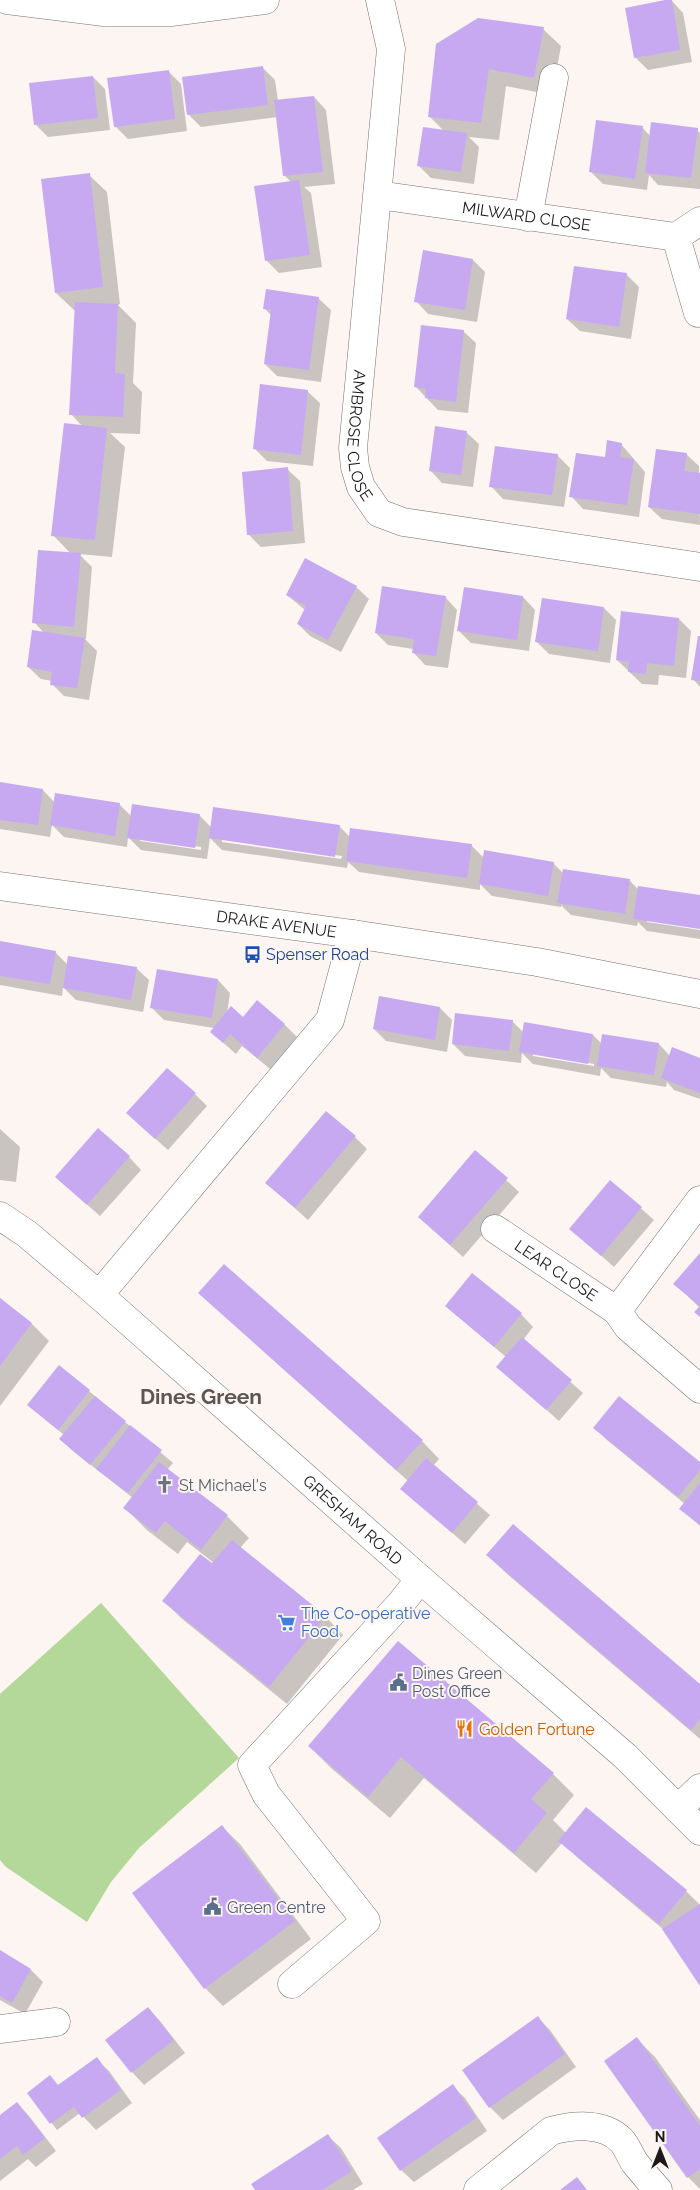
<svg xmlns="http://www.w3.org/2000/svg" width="700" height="2190" font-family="Raleway,sans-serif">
<rect width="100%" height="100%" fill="#fcf5f1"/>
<path fill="#b3d899" d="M101 1603 239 1758 139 1848 111 1882 87 1922 6 1867 0 1860V1694Z"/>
<path fill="#0003" fill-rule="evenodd" d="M671 0 683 13 692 62 648 70 635 57Z
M543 29 561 46 552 95 506 86 499 140 469 137 479 147 474 184 431 178 418 165 444 131 430 117 437 45Z
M263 68 275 80 278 101 314 97 326 110 335 184 304 187 311 193 322 267 279 273 267 261 291 182 284 175 278 117 201 127 189 115 184 78Z
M168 71 181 84 187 131 128 139 115 126Z
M93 77 105 89 110 130 48 137 36 125Z
M642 127 650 136 697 130 700 133V189L658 185 649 175 647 190 603 184 590 171Z
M89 175 107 192 120 304 118 305 136 323 133 383 142 392 140 434 110 433 125 447 112 557 79 554 92 567 86 639 84 638 97 651 89 700 64 696 52 684V681L41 679 28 667 44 633 34 622 71 554 53 535 83 427 71 414 76 310H74L56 293Z
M473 260 485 272 477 322 428 314 416 301Z
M626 274 639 287 631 339 580 331 567 319Z
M318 298 331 310 321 382 277 376 265 364 272 316 264 308Z
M463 331 476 343 468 413 438 410 416 387Z
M307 391 320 403 313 466 267 461 255 449Z
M466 432 479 444 473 487 442 483 430 470Z
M621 444 645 472 639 517 583 509 571 496Z
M686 454 699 466 700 525 662 519 649 507Z
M557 455 570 468 564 507 503 499 491 486Z
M287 469 300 481 305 543 261 547 248 534Z
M356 587 369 599 341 652 310 636 298 624 305 610 287 595Z
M445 597 457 610 448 668 425 665 413 652V649L388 645 376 633Z
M523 597 535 610 529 651 471 643 459 631Z
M604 608 616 620 610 663 549 654 537 642Z
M679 619 691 631 686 678 659 675 658 685 642 684 617 660Z
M700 638V687L693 679Z
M0 784 43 790 55 803 119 804 131 816 199 815 211 827 339 826 350 837 471 845 484 858 553 863 563 873 630 881 639 890 700 897V928L647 920V922L700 930V939L647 931 638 922 637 926 571 915 561 905V907L492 896 480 884V890L359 872 348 862 347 868 222 850 210 838 207 859 141 850 128 837 127 847 64 837 52 825 50 837 0 829ZM140 838 201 847V850L140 841ZM222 839 342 856 341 859 222 842Z
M0 942 55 952 68 965 136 968 149 980 143 1012 76 1000 63 987 62 996 0 985Z
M218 980 230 993 227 1014 284 1024 297 1037 270 1069 242 1046 236 1054 211 1032 214 1028 164 1020 151 1007Z
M440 1008 452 1020 447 1052 386 1041 374 1029Z
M512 1021 524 1033 593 1035 602 1044H659L670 1056 700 1059V1099L674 1090 667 1082 666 1087 611 1078 601 1068 600 1076 533 1064 522 1053 521 1063 465 1056 453 1044ZM533 1053 594 1064V1066L533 1056Z
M195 1094 207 1106 168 1150 140 1125Z
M0 1129 20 1147 16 1182 0 1180Z
M355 1137 367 1149 308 1220 267 1183Z
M476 1152 519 1192 463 1257 419 1217Z
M129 1157 141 1170 100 1216 56 1177Z
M610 1181 654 1220 614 1267 571 1229Z
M700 1255V1308L675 1284Z
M199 1293 422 1441 439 1459 433 1466 490 1515 465 1544 402 1489 408 1481Z
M0 1298 32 1324 49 1341 0 1406Z
M446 1306 521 1314 533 1327 523 1340 583 1393 559 1421 498 1367 506 1357Z
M89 1391 173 1463 167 1470 227 1516 249 1538 240 1548 326 1617 343 1635 287 1704 181 1618 164 1601 214 1563 187 1542 178 1554 147 1530 125 1508 133 1498 73 1451 61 1439 64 1435 28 1405Z
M595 1428 700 1463V1526L681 1509 685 1504 607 1440Z
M488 1555 700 1686V1739L506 1573Z
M309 1746 553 1774 574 1795 553 1820 566 1833 686 1891 700 1905V1983L664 1930 578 1858 562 1843 536 1873 424 1778 390 1818 331 1768Z
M222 1827 240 1844 311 1939 223 2006 205 1988Z
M0 1952 31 1970 43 1982 25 2014 0 2000Z
M148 2008 160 2021 185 2053 144 2085 132 2072Z
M538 2018 550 2030 576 2067 503 2120 490 2107 464 2071Z
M637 2039 655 2057 700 2120V2189L688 2177Z
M96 2059 109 2071 132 2103 96 2130 80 2113 57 2130 29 2093 59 2086Z
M452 2086 465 2098 487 2131 414 2182 401 2170Z
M17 2103 29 2116 56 2151 36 2167 28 2159 0 2181V2116Z
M328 2136 341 2148 363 2184 353 2190H256Z"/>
<path fill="#c7a9f2" d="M665 0H672L680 50 634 58 625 8Z
M478 18 544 27 534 78 489 69 481 123 428 117 436 44Z
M263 66 268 105 187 115 182 77Z
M169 70 175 119 114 127 107 78Z
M93 76 98 118 34 125 29 83Z
M314 96 323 172 283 176 274 100Z
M596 120 643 126 635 179 589 172Z
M651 122 698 128 691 178 645 173Z
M423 127 467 133 461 172 417 166Z
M90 173 103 287 55 293 41 179Z
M299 180 310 255 265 261 254 186Z
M423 250 473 259 465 310 414 302Z
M574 266 627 273 619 327 566 319Z
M266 289 319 297 309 370 264 364 271 310 263 309Z
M75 302 118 304 115 373 125 374 123 417 69 415Z
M421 325 464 330 456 402 425 398 426 389 414 387Z
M260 384 308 390 301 455 253 449Z
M64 423 107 428 95 540 51 536Z
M435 426 467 431 461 475 429 471Z
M607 440 622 443 620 457 634 459 627 505 569 497 576 453 605 457Z
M495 446 558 454 552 495 489 487Z
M656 449 687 453 684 471 700 473V514L648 507Z
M288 467 293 531 247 535 242 472Z
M38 550 81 553 74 627 32 623Z
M305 558 357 586 328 640 297 624 306 606 286 595Z
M382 586 446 596 436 656 412 653 414 639 375 633Z
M464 587 523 596 517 640 457 631Z
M542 598 604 607 598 651 535 642Z
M621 611 679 618 674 666 647 663 646 674 628 672 629 662 616 660Z
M32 630 85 638 77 688 50 685 52 672 27 667Z
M698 636H700V681L691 680Z
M0 782 43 789 38 825 0 820Z
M55 793 120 803 115 836 50 825Z
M132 804 200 814 195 848 127 838Z
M213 807 340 825 335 857 209 838Z
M350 828 472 844 467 878 346 861Z
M484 850 554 862 548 896 479 884Z
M563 869 630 879 625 914 557 903Z
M638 886 700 895V929L633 919Z
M0 941 56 951 50 984 0 976Z
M68 956 137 967 131 1000 63 988Z
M157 969 218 979 212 1018 150 1008Z
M379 996 440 1007 435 1040 373 1029Z
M257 1000 285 1024 257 1058 230 1034 223 1043 210 1032 231 1006 243 1017Z
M455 1013 513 1020 509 1051 452 1044Z
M524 1022 593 1034 588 1064 519 1052Z
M602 1034 659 1043 654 1075 597 1066Z
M672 1047 700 1058V1093L661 1078Z
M167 1068 196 1093 155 1139 126 1113Z
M326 1111 356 1136 295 1208 265 1183Z
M98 1128 130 1156 87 1205 55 1177Z
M475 1150 508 1178 450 1245 418 1217Z
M610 1180 642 1207 601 1256 569 1229Z
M700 1253V1317L694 1312 700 1306 673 1284Z
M224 1264 423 1440 396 1470 198 1293Z
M472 1273 522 1313 494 1347 445 1306Z
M0 1298 32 1323 0 1366Z
M522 1337 572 1380 546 1410 496 1367Z
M59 1365 90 1390 58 1430 27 1405Z
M95 1396 126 1421 90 1465 59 1439Z
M619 1396 700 1462V1470L678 1497 593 1428Z
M130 1425 162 1450 128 1493 96 1469Z
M426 1458 478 1502 452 1533 400 1489Z
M159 1462 228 1515 201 1550 165 1521 156 1533 123 1508Z
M700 1483V1525L679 1509Z
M513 1524 700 1684V1719L691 1730 486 1555Z
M232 1540 326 1616 269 1687 162 1601 200 1554 212 1563Z
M398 1641 554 1773 531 1799 547 1813 514 1853 401 1757 368 1797 308 1746Z
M586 1807 687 1890 659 1924 558 1841Z
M222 1825 295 1921 204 1989 132 1893Z
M700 1904V1986L662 1929Z
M0 1950 31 1969 12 2003 0 1996Z
M148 2007 174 2040 131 2073 105 2040Z
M538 2016 565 2054 489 2108 462 2070Z
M637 2037 700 2126V2169L687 2178 604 2061Z
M97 2057 121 2090 82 2118 74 2107 50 2124 27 2093 50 2075 58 2085Z
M453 2084 476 2118 400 2171 377 2138Z
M17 2102 45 2138 23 2155 17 2146 0 2159V2115Z
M328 2134 352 2171 322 2190H255L251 2184Z
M577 2177 587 2190H560Z"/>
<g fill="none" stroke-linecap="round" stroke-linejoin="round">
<defs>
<g id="minor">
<path d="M7 0 104 12H171L265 0"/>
<path id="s1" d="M380 0 391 49 353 448 355 467 361 487 379 513 403 522 700 567"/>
<path id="s2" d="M378 195 676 237 700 221"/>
<path d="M528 217 554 78"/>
<path d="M676 237 698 313"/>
<path id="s3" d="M0 886 353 934 537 962 700 994"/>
<path id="s4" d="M0 1216 27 1234 99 1295 420 1579 625 1756 700 1831"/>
<path id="s5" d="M495 1229 617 1311 700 1200"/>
<path d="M99 1295 330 1020 353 934"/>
<path d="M617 1311 628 1327 700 1389"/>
<path d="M678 1809 700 1788"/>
<path d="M292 1984 366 1921 266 1794 252 1765 402 1602 420 1579"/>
<path d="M0 2029 56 2022"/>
<path d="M478 2190 551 2131C573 2125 603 2122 621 2140 627 2146 630 2156 635 2163 642 2172 650 2181 658 2190"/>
</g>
</defs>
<use href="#minor" stroke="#78726f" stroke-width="29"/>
<use href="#minor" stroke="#fff" stroke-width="28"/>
</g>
<defs>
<symbol id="bus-bare" viewBox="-9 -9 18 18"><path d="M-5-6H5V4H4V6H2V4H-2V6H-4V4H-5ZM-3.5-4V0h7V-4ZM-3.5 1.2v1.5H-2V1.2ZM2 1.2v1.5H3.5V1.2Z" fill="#1a4fb4" stroke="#fcf5f1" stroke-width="2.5" paint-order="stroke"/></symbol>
<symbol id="church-bare" viewBox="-9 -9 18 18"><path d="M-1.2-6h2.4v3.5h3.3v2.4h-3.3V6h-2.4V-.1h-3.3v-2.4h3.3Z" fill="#6b7280" stroke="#fcf5f1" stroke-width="2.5" paint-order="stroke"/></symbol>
<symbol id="supermarket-bare" viewBox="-9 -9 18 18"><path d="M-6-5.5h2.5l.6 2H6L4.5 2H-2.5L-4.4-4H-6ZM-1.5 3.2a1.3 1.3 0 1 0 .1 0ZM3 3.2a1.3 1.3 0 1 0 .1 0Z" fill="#3f7fe0" stroke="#fcf5f1" stroke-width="2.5" paint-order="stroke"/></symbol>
<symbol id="civic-bare" viewBox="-9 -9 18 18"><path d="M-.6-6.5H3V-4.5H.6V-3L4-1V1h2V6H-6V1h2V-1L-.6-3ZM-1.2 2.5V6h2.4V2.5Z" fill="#5c6f8a" stroke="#fcf5f1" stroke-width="2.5" paint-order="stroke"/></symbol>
<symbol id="restaurant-bare" viewBox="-9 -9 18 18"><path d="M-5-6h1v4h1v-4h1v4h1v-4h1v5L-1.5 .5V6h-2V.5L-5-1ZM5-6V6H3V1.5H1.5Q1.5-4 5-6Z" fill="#e8710a" stroke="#fcf5f1" stroke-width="2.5" paint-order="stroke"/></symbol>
</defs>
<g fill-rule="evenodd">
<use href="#bus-bare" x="240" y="942" width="25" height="25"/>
<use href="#church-bare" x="152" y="1472" width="25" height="25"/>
<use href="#supermarket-bare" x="274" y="1610" width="25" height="25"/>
<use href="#civic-bare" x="386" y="1670" width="25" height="25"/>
<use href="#restaurant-bare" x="452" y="1716" width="25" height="25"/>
<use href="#civic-bare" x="200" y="1894" width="25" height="25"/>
</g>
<g text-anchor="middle" stroke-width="4" stroke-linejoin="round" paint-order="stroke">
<g font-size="16" fill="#1c1918" stroke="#fcf5f1">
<text dy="6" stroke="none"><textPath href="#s2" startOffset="150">MILWARD CLOSE</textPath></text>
<text dy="6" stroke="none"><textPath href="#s1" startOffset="439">AMBROSE CLOSE</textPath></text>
<text dy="6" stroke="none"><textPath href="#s3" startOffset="279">DRAKE AVENUE</textPath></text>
<text dy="6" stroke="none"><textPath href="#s5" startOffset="74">LEAR CLOSE</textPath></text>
<text dy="6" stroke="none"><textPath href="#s4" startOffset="466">GRESHAM ROAD</textPath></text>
</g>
<g font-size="16" fill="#164399" stroke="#fcf5f1" text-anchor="start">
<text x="266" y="960">Spenser Road</text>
</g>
<g font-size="16" fill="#5b616d" stroke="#fcf5f1" text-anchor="start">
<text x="179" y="1491">St Michael's</text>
</g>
<g font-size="16" fill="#366cbe" stroke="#fcf5f1" text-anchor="start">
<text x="301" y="1619">The Co-operative<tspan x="301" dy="18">Food</tspan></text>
</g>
<g font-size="16" fill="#4e5e75" stroke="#fcf5f1" text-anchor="start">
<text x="412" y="1679">Dines Green<tspan x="412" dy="18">Post Office</tspan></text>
<text x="227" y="1913">Green Centre</text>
</g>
<g font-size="16" fill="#c56008" stroke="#fcf5f1" text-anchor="start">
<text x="479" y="1735">Golden Fortune</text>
</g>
<g font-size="21" font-weight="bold" fill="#5c5653" stroke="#fcf5f1">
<text x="201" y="1404">Dines Green</text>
</g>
</g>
<g transform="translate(660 2150)" stroke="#fcf5f1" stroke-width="4" paint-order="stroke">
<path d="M0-4L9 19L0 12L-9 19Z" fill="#1c1918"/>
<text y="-8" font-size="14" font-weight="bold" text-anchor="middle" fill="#1c1918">N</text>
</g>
</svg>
